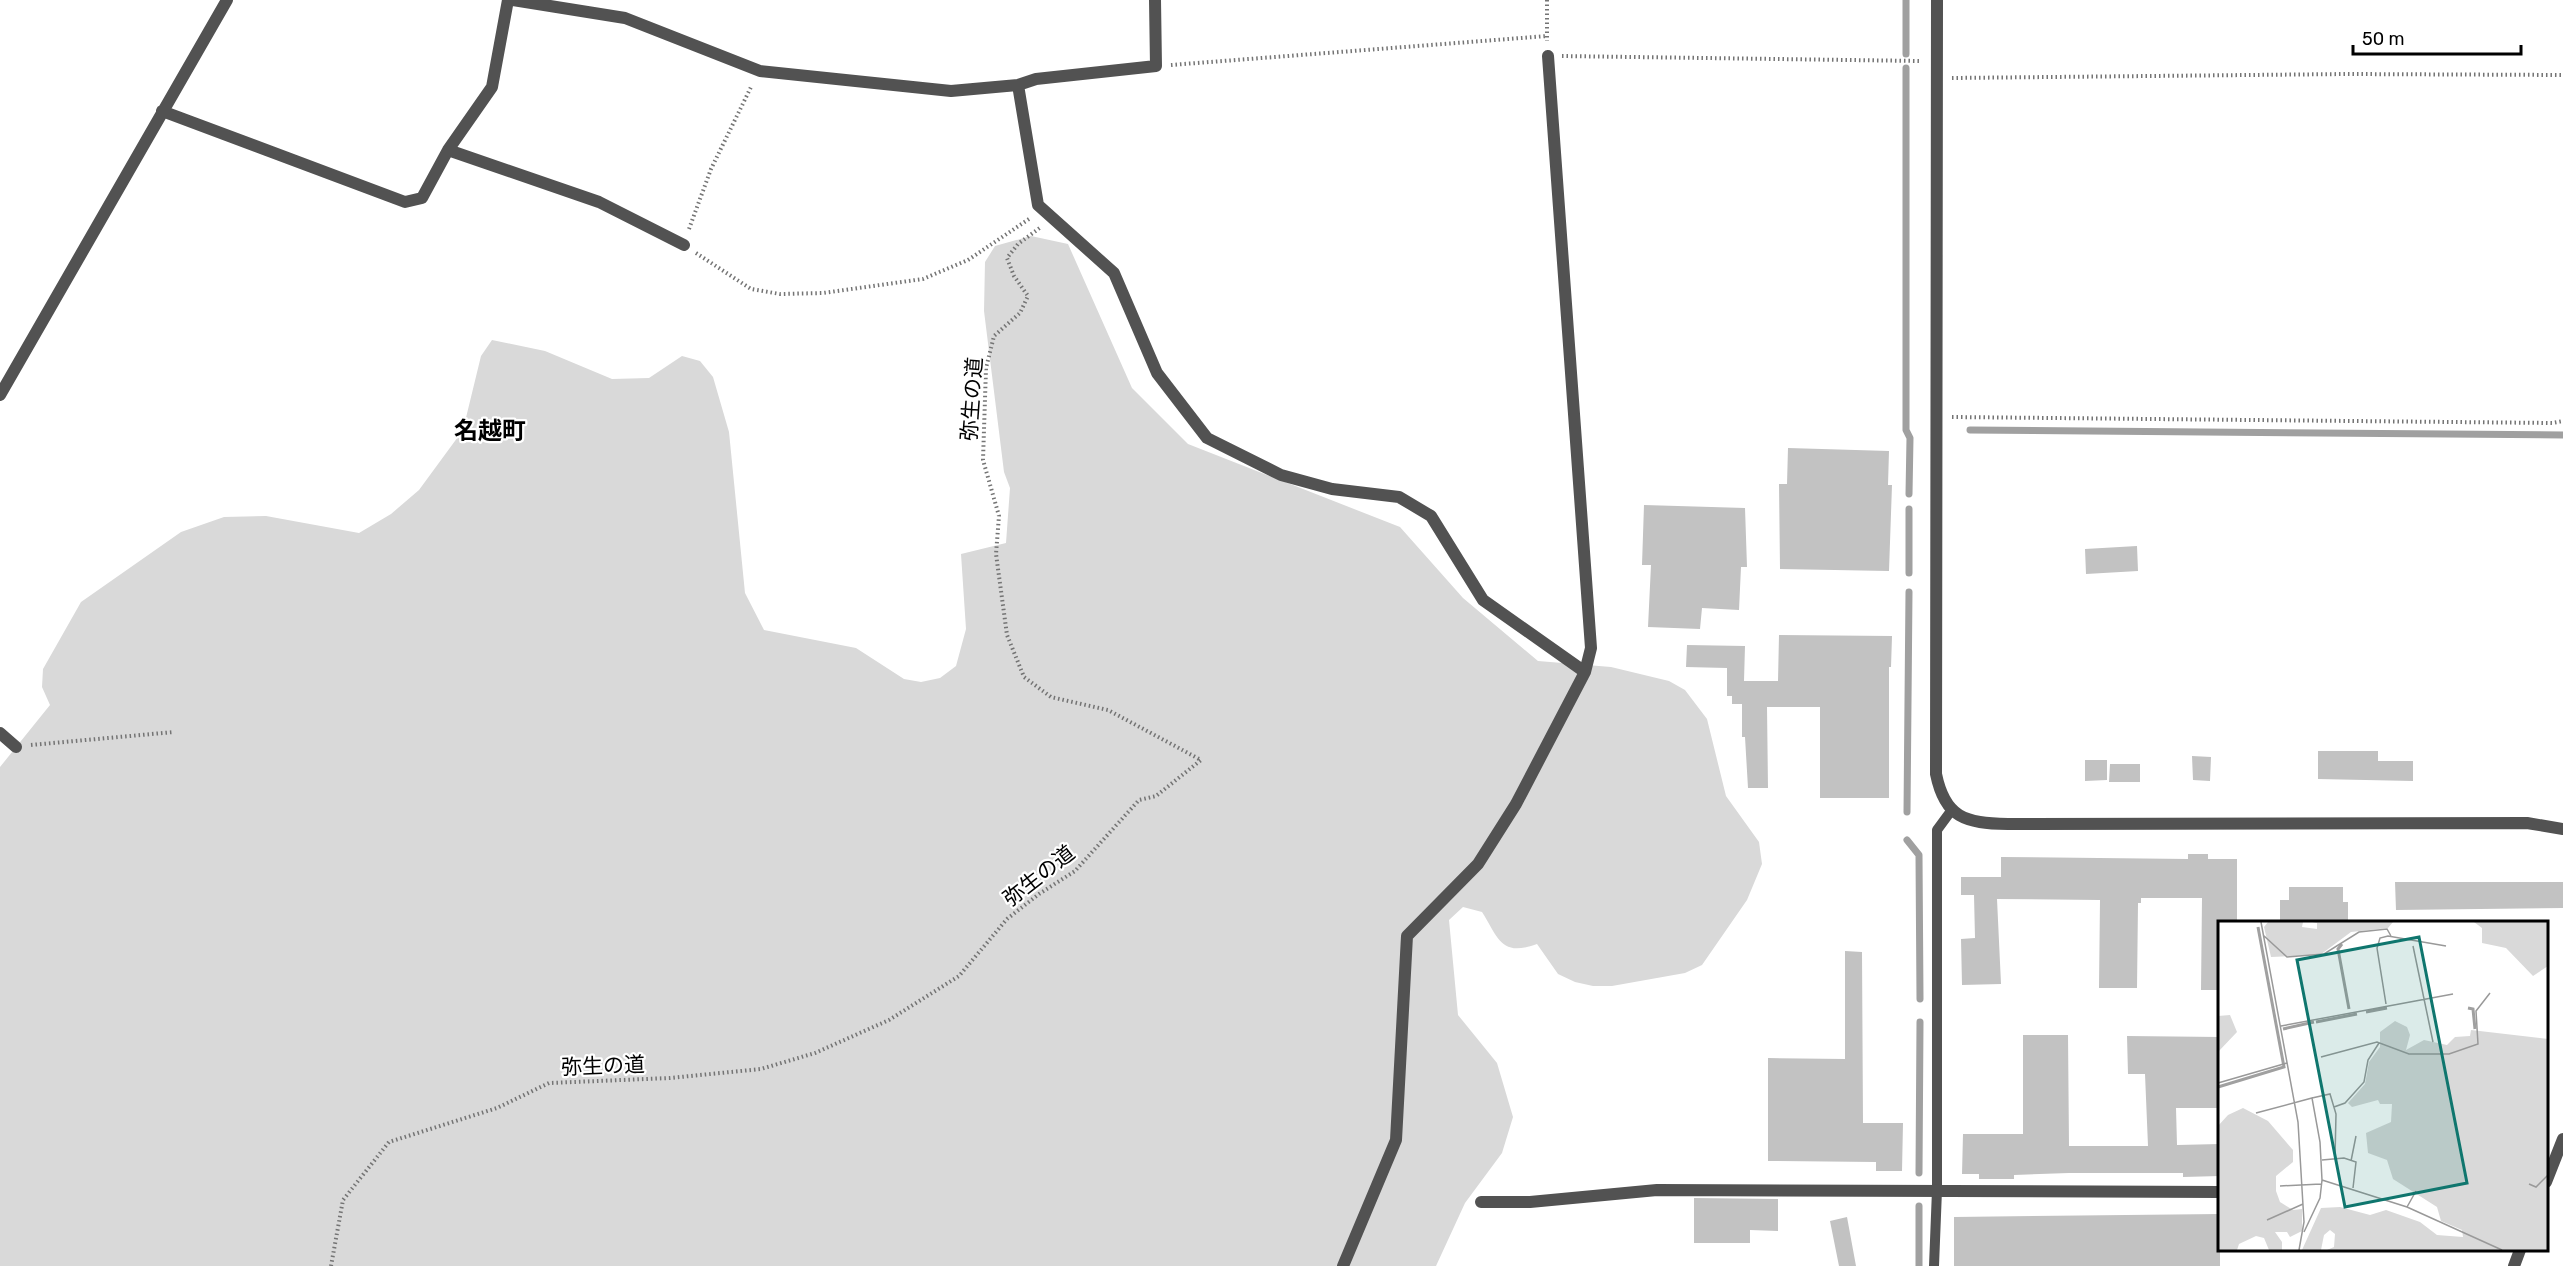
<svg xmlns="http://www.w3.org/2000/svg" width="2563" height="1266" font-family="Rubik,'Noto Sans JP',sans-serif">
<rect width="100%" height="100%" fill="#fff"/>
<path fill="#d9d9d9" d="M1031 236 1068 244 1132 388 1188 444 1400 527 1463 598 1538 661 1611 667 1669 681 1685 690 1707 719 1726 796 1759 842 1762 864 1747 900 1702 965 1685 973 1612 986H1593L1575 982 1558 974 1537 944C1501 957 1499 939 1482 912L1463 907 1449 920 1458 1015 1497 1063 1513 1117 1502 1153 1465 1203 1436 1266H0V767L50 705 42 687 43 669 81 602 181 532 224 517 266 516 359 533 391 514 419 490 463 430 481 356 492 340 545 351 612 379 649 378 682 356 700 361 713 377 729 432 745 593 764 630 856 648 904 679 921 682 940 678 956 666 966 629 961 554 1006 543 1010 488 1004 472 984 311 985 262 995 246Z"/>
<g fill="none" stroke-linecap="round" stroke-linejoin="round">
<path stroke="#a0a0a0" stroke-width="7" d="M1906 54V0
M1906 68V430L1910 438 1909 494
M1970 430 2563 435
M1909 509V573
M1907 812 1909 592
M1907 840 1919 855 1920 999
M1919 1173 1920 1022
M1919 1206V1266"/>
</g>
<path fill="#c2c2c2" d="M1788 448 1889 451 1888 485H1892L1889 571 1780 569 1779 484H1787Z
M1644 505 1745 508 1747 567H1741L1739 610 1702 608 1700 629 1648 627 1651 565H1642Z
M2137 546 2138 571 2086 574 2085 549Z
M1779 635 1892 636 1891 667H1889V798H1820V707H1767L1768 788H1748L1745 737H1742V704H1732V696H1727V668L1686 667 1687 645 1745 646 1744 681H1778Z
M2318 751H2378V761H2413V781L2318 779Z
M2192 756 2211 757 2210 781 2193 780Z
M2085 760H2107V780L2085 781Z
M2110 764H2140V782H2109Z
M2188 854H2208V859H2237V922H2220V990H2201L2202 898H2141V903H2138L2137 988H2099L2100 900 1997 899 2001 984 1962 985 1961 939 1975 938 1974 895H1961V877H2001V857L2188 859Z
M2395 882H2563V908L2396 910Z
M2289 887H2343V902H2348V922H2280V900H2289Z
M1845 951 1862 952 1863 1123H1903L1902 1171H1876V1162L1768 1161V1058L1845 1059Z
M2023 1035H2068L2069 1146H2148L2145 1074H2128L2127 1036 2220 1037V1108H2176L2177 1145 2220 1144V1176L2183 1177V1173H2069L2014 1175V1179H1979V1174H1962L1963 1134H2023Z
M1694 1198 1778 1199V1231L1750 1230V1243H1694Z
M2220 1214V1266H1954V1217Z
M1847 1217 1856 1266H1839L1830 1221Z"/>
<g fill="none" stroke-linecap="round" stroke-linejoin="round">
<path stroke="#747474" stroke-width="4" stroke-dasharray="1.5 3" stroke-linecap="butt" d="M1547 0V41
M1562 56 1921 61
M1171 65 1547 36
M1952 78 2347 74 2563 75
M689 229 711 169 752 85
M696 253 751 289 780 294 823 293 923 279 968 260 1029 219
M1952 417 2552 423 2563 421
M31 745 174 732
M331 1266 343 1200 389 1142 497 1108 549 1083 670 1078 761 1069 815 1053 889 1020 959 976 1007 919 1039 894 1075 871 1139 800 1156 796 1201 760 1108 710 1051 697 1024 677 1007 635 996 554 999 516 983 460 986 368 994 336 1020 313 1028 296 1014 276 1007 258 1018 244 1041 227"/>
<path stroke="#525252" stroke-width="10" d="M1934 1266 1937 1190V830L1951 811"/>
<path stroke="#525252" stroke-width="12" d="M513 0 625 18 760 71 951 91 1018 85 1036 79 1156 66 1155 0
M1018 85 1038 205 1114 273 1157 373 1207 438 1281 475 1332 489 1399 497 1431 516 1483 600 1585 672
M162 111 405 202 422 198 448 150 492 87 508 0
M448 150 599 202 684 245
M0 395 227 0
M0 733 16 747
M1481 1202H1530L1657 1190 2220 1192
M1343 1266 1396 1140 1407 936 1478 864 1516 804 1585 672 1591 648 1548 56"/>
<path stroke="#525252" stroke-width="12" d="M1937 0 1936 774C1945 818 1965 823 2008 824L2527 823 2563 829
M2546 1182 2563 1139
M2514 1266 2520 1250"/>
</g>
<g text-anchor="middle" stroke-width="4.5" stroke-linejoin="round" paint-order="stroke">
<g font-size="21" fill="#000" stroke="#fff">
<text transform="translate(972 399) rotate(-86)" y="7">弥生の道</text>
<text transform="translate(1039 876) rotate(-38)" y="7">弥生の道</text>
<text transform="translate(603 1066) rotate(-2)" y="7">弥生の道</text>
</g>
<g font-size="24" font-weight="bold" fill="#000" stroke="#fff">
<text x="490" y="439">名越町</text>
</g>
</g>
<g transform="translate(2218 921)">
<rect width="330" height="330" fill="#fff"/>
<path d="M50 1H85L84 6 99 8V2L94 1H175L170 7 133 11 102 34 53 36 46 6ZM256 1H330V45L315 55 288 27 264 22V7ZM12 94 19 111 0 131V95ZM177 100 189 106 192 114 188 129 206 119 229 124 237 116 252 115 253 109 330 118V329H109L116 326 117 313 112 309 106 314 103 329H84L103 287 122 286 152 294 168 289 202 301 219 314 245 316 244 309 223 300 219 286 175 258 169 239 150 232 148 212 173 201 174 183H162L160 179 134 186 130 182 147 163 151 141 162 126V111ZM25 187 50 200 75 229V241L58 255V270L62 281 75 289 84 288V310L72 316 69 311H57L64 321V329H51L46 317 38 315 21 323 19 329H0V205L10 194Z" fill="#d9d9d9"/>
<path fill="none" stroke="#a0a0a0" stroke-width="3" d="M124 23 120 28 131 88M250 87 255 88 257 108M148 91 169 87M98 101 139 93M65 108 96 101M0 166 66 146 40 6"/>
<path fill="none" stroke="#999" stroke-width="1.5" d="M43 1 80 201 86 301 81 329M45 14 69 36 106 33 141 11 169 8 173 15M195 25 215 121M168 83 159 27 162 17 170 15 228 25M63 105 235 73M103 136 159 121 191 133H231L260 123 258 90 272 72M0 162 69 142M94 177 112 173 118 193 117 237M116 186 127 182 146 161 150 139 161 122M38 192 94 177 102 221 104 259 102 277 86 311M104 239 126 237 138 241 135 267M133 240 138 215M104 259 189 286 284 329M311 263 318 266 330 254M62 265 103 263M189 286 198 270M49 299 85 283"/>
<path fill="#0f766e" fill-opacity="0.15" stroke="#0f766e" stroke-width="3" d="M201 16 249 262 127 286 79 39Z"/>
<rect width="330" height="330" fill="none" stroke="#000" stroke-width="3"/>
</g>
<path d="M2353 45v9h168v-9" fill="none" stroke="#000000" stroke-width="3"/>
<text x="2362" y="45" font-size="18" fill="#000000" stroke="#ffffff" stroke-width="4.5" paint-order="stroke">50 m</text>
</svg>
